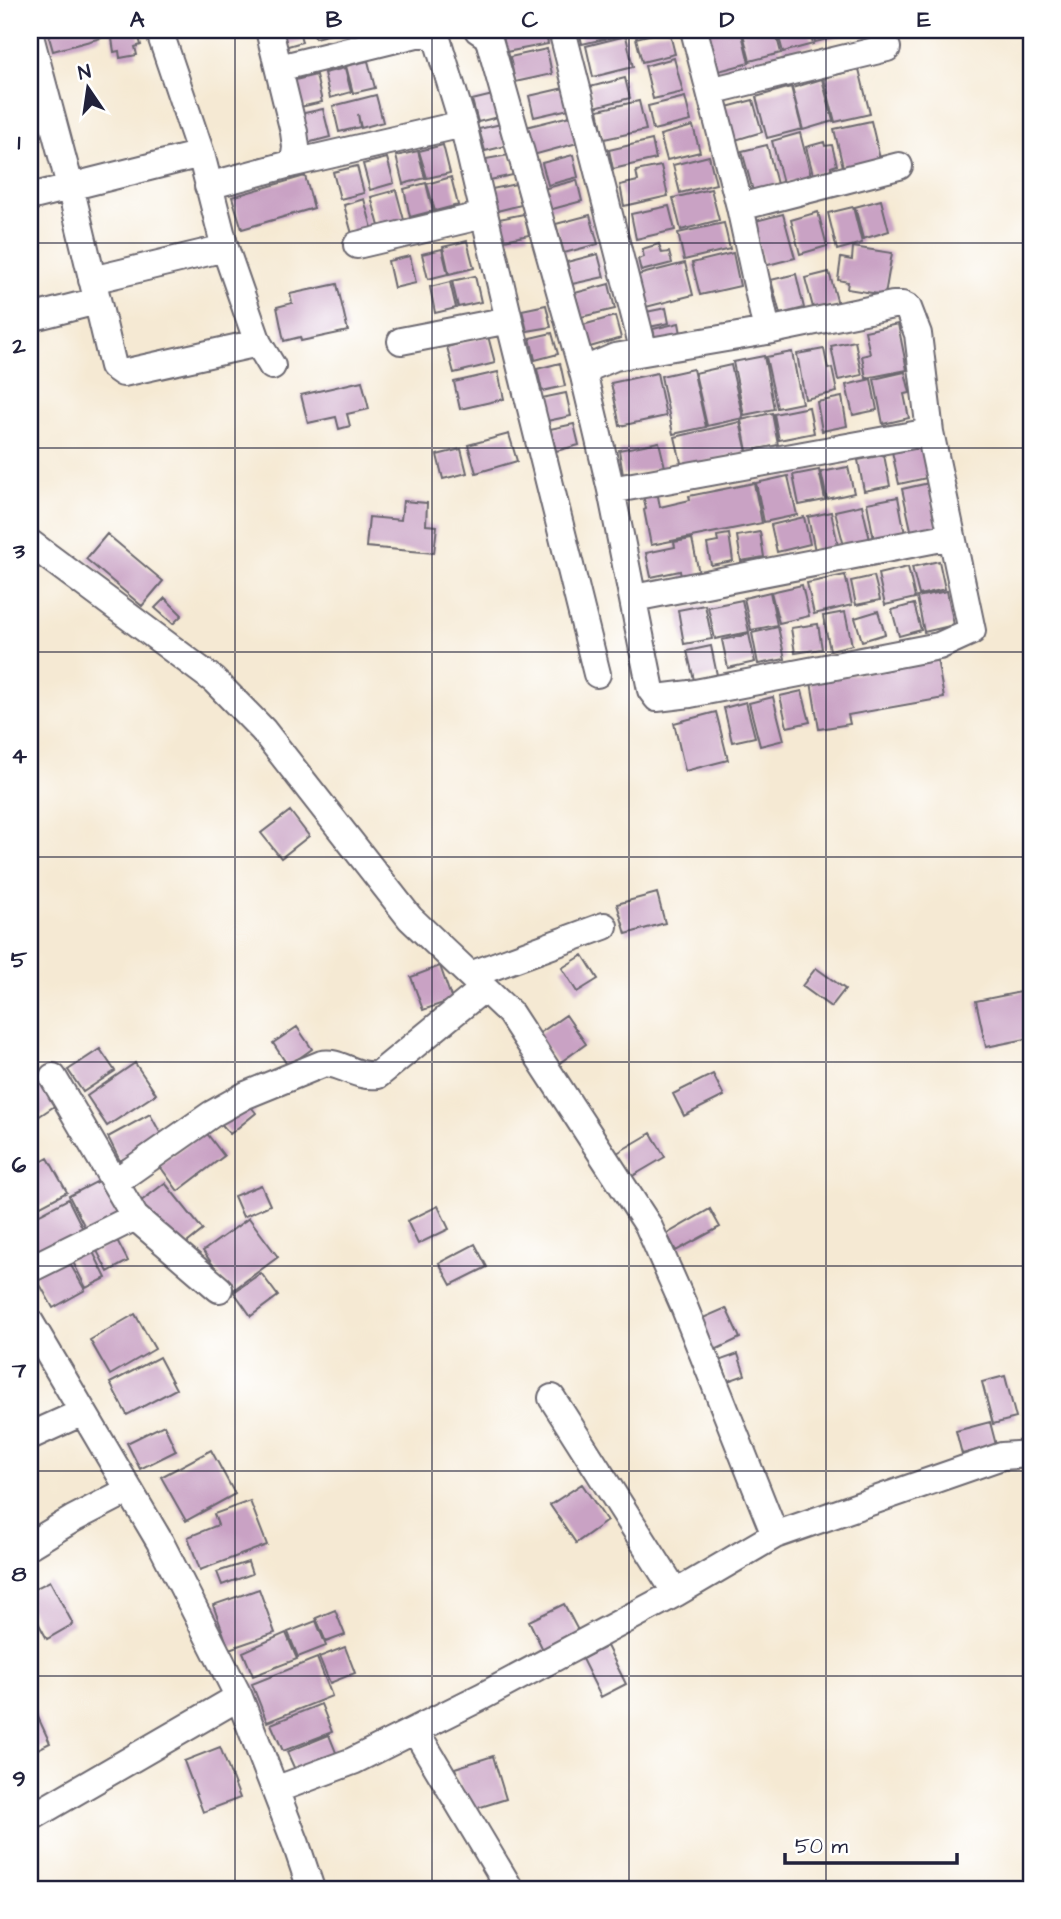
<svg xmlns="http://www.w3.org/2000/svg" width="1061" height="1919" font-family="'Architects Daughter',sans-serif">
<rect width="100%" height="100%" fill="#fff"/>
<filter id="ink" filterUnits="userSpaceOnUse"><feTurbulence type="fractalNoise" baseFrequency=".0143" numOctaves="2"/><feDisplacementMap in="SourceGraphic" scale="14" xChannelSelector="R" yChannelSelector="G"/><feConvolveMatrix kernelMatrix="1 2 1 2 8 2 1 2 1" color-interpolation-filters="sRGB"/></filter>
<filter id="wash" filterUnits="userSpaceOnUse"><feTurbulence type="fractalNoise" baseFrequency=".00686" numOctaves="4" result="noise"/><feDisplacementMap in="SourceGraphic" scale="28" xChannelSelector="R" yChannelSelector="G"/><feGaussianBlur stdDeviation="1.57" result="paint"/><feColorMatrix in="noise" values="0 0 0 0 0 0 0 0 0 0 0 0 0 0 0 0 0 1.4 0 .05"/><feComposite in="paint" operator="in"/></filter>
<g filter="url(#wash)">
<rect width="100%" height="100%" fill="#f5e9d3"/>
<g id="blocks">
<path fill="#c9a2c4" d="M47 30H99L101 38 53 51Z
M120 30H137L141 45 135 47 137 55 120 58 119 51 114 52 111 32Z
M276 30H299L302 42 281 48Z
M313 30H334L335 33 315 38Z
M501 30H545L548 44 506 52Z
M579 30H621L622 35 582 44Z
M669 30 675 54 642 62 636 38Z
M709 30H741L749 63 715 72 704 31Z
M742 30H775L781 53 750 61Z
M777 30H809L813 44 783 52Z
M812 30H844L845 35 815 42Z
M626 36 633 67 593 77 586 46Z
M547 49 552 74 515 82 510 57Z
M674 58 683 92 653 99 645 66Z
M368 61 375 88 353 93 346 66Z
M345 68 351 92 330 98 324 73Z
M859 69 870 114 835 122 824 78Z
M316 75 322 102 296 108 291 81Z
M625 78 630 98 595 107 590 87Z
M822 79 833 121 803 130 792 88Z
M791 87 802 129 767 138 756 97Z
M564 88 569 109 534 117 529 96Z
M376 95 383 122 361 128 358 114 360 127 339 132 333 106Z
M493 95 498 117 478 122 472 100Z
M685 97 691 121 653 130 648 106Z
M753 100 762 132 732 141 723 108Z
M639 101 646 130 604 139 598 110Z
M323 109 330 137 307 143 300 114Z
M574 115 581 142 533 155 526 127Z
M871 121 881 163 844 171 834 129Z
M501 124 506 146 485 151 479 129Z
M693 126 700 152 667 160 660 135Z
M800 133 811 176 783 183 772 141Z
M652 140 656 159 613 169 609 150Z
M824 142 825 146 832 145 837 165 831 167V170L813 174 806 147Z
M443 145 450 173 427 178 419 151Z
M767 145 777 184 753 191 742 151Z
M418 151 425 178 403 184 396 156Z
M509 155 513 175 490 180 486 159Z
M573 155 578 177 548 185 542 163Z
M709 156 716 184 680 193 673 165Z
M387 158 394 183 370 190 363 164Z
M357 166 364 193 340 199 333 172Z
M661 166 668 196 624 206 620 185 638 181 636 171Z
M305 176 314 208 242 229 232 197Z
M451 177 458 205 435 211 427 184Z
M577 180 582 201 549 210 543 189Z
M426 183 433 211 410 217 404 189Z
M516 184 521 205 497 211 492 189Z
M711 189 719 220 681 230 673 198Z
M396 190 404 220 379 226 371 197Z
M364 199 372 228 352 234 344 205Z
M881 200 889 231 863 239 855 207Z
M669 206 675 230 636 239 631 214Z
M853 207 862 243 837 250 828 213Z
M818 212 827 246 800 254 791 220Z
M524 214 529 235 504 240 499 219Z
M783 214 795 258 764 266 752 222Z
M590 215 598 244 564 253 556 224Z
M724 223 730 249 684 260 678 233Z
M467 241 474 268 449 274 443 247Z
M659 244 662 253 669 252 672 263 641 271 638 259 644 257 642 249Z
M853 247 892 253 885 295 847 289 848 282 838 280 841 258 852 260Z
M442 249 448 274 428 279 422 254Z
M733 253 740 286 700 295 692 263Z
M598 254 604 277 572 284 567 262Z
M410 256 416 283 394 288 388 261Z
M685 263 693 295 642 308 634 276Z
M829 272 838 304 814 311 805 278Z
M796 274 804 308 780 314 771 280Z
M475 276 481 302 458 307 452 281Z
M450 282 456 308 435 313 430 287Z
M337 284 348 331 301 341 300 337 284 341 277 307 292 303 290 294Z
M609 284 615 309 581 317 575 293Z
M546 305 551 327 527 331 522 310Z
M666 308 669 323 649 327 646 312Z
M615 316 621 338 590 347 583 325Z
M679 323 682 339 657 345 653 329Z
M898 324 907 370 866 378 862 356 870 354 865 331Z
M552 333 558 354 535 360 530 338Z
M488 336 495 363 454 373 447 347Z
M855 341 862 375 838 380 831 346Z
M824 349 828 369 832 368 837 392 805 399 797 354Z
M792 352 802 403 777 408 766 357Z
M764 356 774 409 744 415 733 362Z
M560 363 565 386 542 391 537 369Z
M731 365 743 418 707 426 695 373Z
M693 369 706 427 673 434 661 376Z
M498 372 504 399 460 409 454 382Z
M905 372 910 393 904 394 909 418 883 424 874 379Z
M657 373 666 416 620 426 611 383Z
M871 379 877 410 853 415 846 385Z
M362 381 369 409 347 414 350 426 339 429 336 417 308 423 301 395Z
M566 393 571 416 547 421 542 398Z
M842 397 847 426 822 431 817 402Z
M809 407 814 433 779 440 774 414Z
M772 413 778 445 747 451 741 420Z
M740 422 747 452 682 467 675 437Z
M574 424 579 445 556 451 550 429Z
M509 434 517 461 476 473 468 445Z
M924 441 931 477 899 484 891 447Z
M659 442 665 467 623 475 619 450Z
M461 449 467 473 443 479 437 455Z
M884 455 890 486 864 491 858 460Z
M848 467 854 493 827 499 821 472Z
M819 470 825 500 799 505 793 475Z
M788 476 797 515 764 522 756 483Z
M754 483 762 523 651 545 644 510 646 509 643 494 657 491 660 507 690 500 689 496Z
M929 483 939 529 912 534 902 489Z
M898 497 905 534 874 540 867 503Z
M403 501 427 503 426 525 437 526 434 553 366 547 369 517 401 520Z
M862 505 870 540 844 546 835 511Z
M831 512 838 545 815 551 808 517Z
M804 517 810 544 777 552 771 525Z
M760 532 764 557 741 561 737 536Z
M107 534 163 581 142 606 86 559Z
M729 534 733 561 711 565 707 544 718 542 717 536Z
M692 539 700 578 682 582 680 571 651 577 646 553 675 547 674 542Z
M939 561 945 589 919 595 912 567Z
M908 567 915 598 885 605 878 574Z
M845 575 852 605 814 614 807 583Z
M874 576 880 600 856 605 851 581Z
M802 585 809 616 779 623 771 592Z
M947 591 954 625 924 632 917 597Z
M770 592 777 625 751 630 744 598Z
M165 598 182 615 173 624 155 608Z
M742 600 749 632 715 639 708 607Z
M914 604 921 630 899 636 892 610Z
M705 605 712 639 684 644 678 610Z
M878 611 885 634 862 641 855 618Z
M845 612 852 645 830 650 823 616Z
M818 624 822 649 795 653 791 628Z
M778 627 785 659 758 664 752 633Z
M749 634 755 662 728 668 722 640Z
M711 646 717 675 694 680 687 651Z
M937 659 944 698 848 715 850 724 819 729 811 682Z
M802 691 810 722 787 727 780 696Z
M773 697 784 740 760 746 749 703Z
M746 702 755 737 732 742 724 708Z
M716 712 728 760 685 771 674 723Z
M290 811 309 836 281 858 261 833Z
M657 893 665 923 626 934 617 904Z
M583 955 598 979 577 992 562 968Z
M440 966 452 1000 423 1010 411 977Z
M816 968 845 989 831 1007 802 986Z
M1031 990V1038L986 1047 976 1001Z
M566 1015 586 1044 558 1064 537 1035Z
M297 1027 312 1049 288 1066 273 1043Z
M100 1049 115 1071 83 1092 68 1070Z
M135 1063 156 1094 107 1126 87 1096Z
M713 1074 724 1096 684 1116 673 1094Z
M41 1077 59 1103 35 1119 30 1112V1086Z
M244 1098 256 1113 230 1134 218 1120Z
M150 1114 163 1138 120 1161 108 1137Z
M205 1131 224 1156 178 1191 159 1165Z
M651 1133 665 1157 631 1177 617 1153Z
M48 1158 67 1192 37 1208 30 1195V1168Z
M100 1180 119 1217 88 1233 69 1196Z
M165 1183 203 1230 178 1250 140 1202Z
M261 1185 270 1205 243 1217 234 1196Z
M68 1199 86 1235 30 1263V1219Z
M438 1206 449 1229 418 1244 407 1221Z
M710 1209 720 1227 676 1251 667 1234Z
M249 1218 278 1257 232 1291 203 1251Z
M117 1240 128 1261 108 1272 97 1251Z
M475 1244 487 1267 451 1285 439 1263Z
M90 1246 106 1278 86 1288 70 1256Z
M65 1255 85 1290 53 1308 33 1272Z
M261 1273 278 1296 251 1316 234 1292Z
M726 1308 740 1338 711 1352 696 1321Z
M135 1314 155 1349 110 1375 90 1340Z
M738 1354 745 1375 728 1381 721 1360Z
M159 1357 176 1389 127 1415 110 1383Z
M1005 1376 1016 1418 993 1424 982 1382Z
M990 1422 996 1445 962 1454 956 1431Z
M164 1425 176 1451 140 1469 127 1443Z
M211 1450 235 1494 186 1521 161 1477Z
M582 1484 607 1521 576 1543 550 1505Z
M250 1501 267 1545 200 1570 188 1537 218 1525 214 1514Z
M248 1562 252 1574 222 1585 217 1572Z
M50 1581 73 1624 47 1639 30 1608V1591Z
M259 1589 275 1633 229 1649 213 1605Z
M564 1604 582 1638 546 1656 529 1621Z
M335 1610 345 1635 326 1642 316 1618Z
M316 1621 326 1646 298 1657 288 1632Z
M286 1633 297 1659 253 1676 243 1652Z
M607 1646 626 1684 601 1697 582 1659Z
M345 1647 355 1673 330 1683 319 1657Z
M317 1658 332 1696 267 1722 252 1684Z
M30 1700 50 1743 30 1753Z
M321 1704 332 1732 283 1751 271 1724Z
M329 1735 337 1755 296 1772 287 1752Z
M220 1747 240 1798 203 1812 184 1761Z
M493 1756 506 1799 468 1811 455 1768Z"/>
</g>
</g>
<g filter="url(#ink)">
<use href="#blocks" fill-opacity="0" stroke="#6c6870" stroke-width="2"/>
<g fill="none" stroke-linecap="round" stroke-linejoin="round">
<defs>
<path id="minor" d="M159 30 201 154 225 248 258 343 272 366
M478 30 487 36 490 43 584 376
M562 30 644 352
M694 30 740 207 767 331
M30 36 70 186 113 366 123 373 258 343
M279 68 417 34H430L438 42 463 124 509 320 597 674
M710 91 887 48
M294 163 463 124
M208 186 294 163 296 147 294 132 269 30
M30 197 201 154
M740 207 899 166
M357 245 484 215
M92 280 225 248
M893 305H902L908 308 918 334 930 432 611 490 584 376 591 367 615 357 767 331Z
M30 318 97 301
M401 341 509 320
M611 490 651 690 657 698 690 694 939 646 972 631 930 432
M30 543 214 680 263 730 410 918 510 1013 648 1225 683 1304 775 1535
M634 598 952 536
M470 975 604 926
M53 1077 135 1217
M115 1182 212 1114 246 1095 322 1064C339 1060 354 1078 378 1075L483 989
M30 1269 135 1217 219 1289
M30 1322 160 1542 239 1697 296 1844 311 1889
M552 1398 676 1593
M30 1436 83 1412
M30 1545 73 1519 129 1490
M415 1730 510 1889
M275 1790 353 1761 481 1697 676 1593 775 1535 1002 1456 1031 1454
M30 1818 239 1697"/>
</defs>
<use href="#minor" stroke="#6c6870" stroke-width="30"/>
<use href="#minor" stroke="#fff" stroke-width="26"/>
</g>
</g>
<path fill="none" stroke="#22223b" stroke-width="2" stroke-opacity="0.55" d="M235 30V1889M432 30V1889M629 30V1889M826 30V1889M30 243H1031M30 448H1031M30 652H1031M30 857H1031M30 1062H1031M30 1266H1031M30 1471H1031M30 1676H1031"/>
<rect width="1061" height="1919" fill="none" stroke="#fff" stroke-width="77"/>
<g transform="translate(88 88) rotate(347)" stroke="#ffffff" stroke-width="5" paint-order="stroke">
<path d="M0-5L12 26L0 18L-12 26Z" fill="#22223b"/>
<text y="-10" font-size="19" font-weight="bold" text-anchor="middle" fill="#22223b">N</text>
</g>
<path d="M785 1853v10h172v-10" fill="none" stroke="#22223b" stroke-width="3.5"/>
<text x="795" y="1853" font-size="21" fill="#22223b" stroke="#ffffff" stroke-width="5" paint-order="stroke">50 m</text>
<rect x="38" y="38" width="985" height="1843" fill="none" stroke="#22223b" stroke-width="2.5"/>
<g font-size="23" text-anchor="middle" font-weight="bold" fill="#22223b">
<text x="137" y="27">A</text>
<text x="334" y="27">B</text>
<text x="530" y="27">C</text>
<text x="727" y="27">D</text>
<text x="924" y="27">E</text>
<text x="19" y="149">1</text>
<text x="19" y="353">2</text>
<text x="19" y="558">3</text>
<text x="19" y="763">4</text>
<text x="19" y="967">5</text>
<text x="19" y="1172">6</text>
<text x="19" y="1377">7</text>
<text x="19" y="1581">8</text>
<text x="19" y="1786">9</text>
</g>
</svg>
